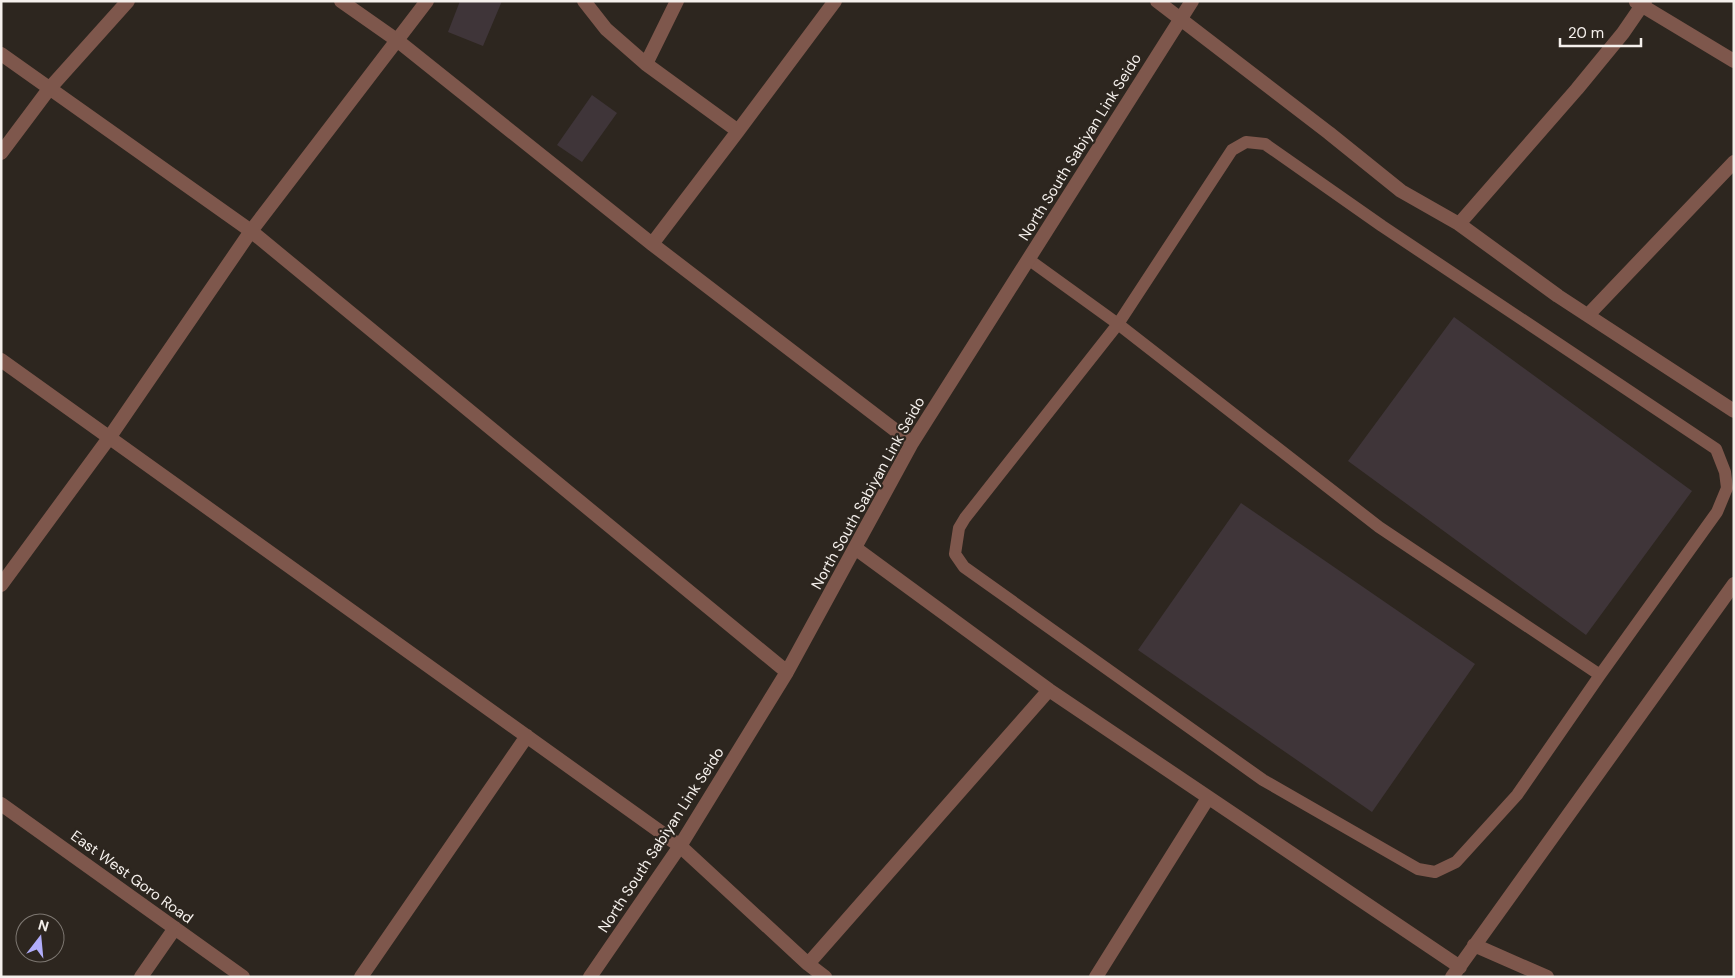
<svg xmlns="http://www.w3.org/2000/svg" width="1735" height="978" font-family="'DM Sans',sans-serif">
<rect width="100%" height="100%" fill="#2d261f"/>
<path fill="#3f3539" d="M460 1H502L483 46 448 32Z
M592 95 617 113 582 162 557 145Z
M1454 317 1692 491 1586 635 1348 461Z
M1241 503 1475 664 1372 812 1138 650Z"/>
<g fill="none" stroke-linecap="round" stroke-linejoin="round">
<path stroke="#7e574c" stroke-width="12" d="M1246 142 1265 144 1382 226 1716 449 1725 472 1727 488 1717 512 1600 675 1517 795 1456 862 1435 872 1418 869 1263 780 964 567 955 554 959 528 965 518 1118 324 1232 150Z
M1028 259 1118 324 1379 527 1600 675"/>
<path stroke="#7e574c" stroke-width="14" d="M341 1 398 41 652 244 912 443
M584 1 606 29 646 64 738 131
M1157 1 1329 133 1401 191 1459 224 1558 296 1734 411
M1636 2 1734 61
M1 54 251 231 787 672
M646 64 677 1
M1 153 49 89 128 1
M1459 224 1577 89 1623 33 1645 1
M652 244 738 131 835 1
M1588 315 1734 162
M1 360 680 846 808 964 825 977
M855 548 1049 690 1460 967
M1 585 109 438 251 231 427 1
M1 804 243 977
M1474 945 1547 977
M808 964 1049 690
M141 977 175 928
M361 977 527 736
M590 977 680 846 787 672 912 443 1192 1
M1096 977 1208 798
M1452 977 1734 584"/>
</g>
<g text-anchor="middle" stroke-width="4.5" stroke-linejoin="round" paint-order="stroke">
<g font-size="15" fill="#f5f0ec" stroke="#2d261f">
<text transform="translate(1080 147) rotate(-58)" y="5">North South Sabiyan Link Seido</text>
<text transform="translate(868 493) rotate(-61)" y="5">North South Sabiyan Link Seido</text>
<text transform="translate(661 840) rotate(-57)" y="5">North South Sabiyan Link Seido</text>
<text transform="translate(132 877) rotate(36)" y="5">East West Goro Road</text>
</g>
</g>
<rect width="1735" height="978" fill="none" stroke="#f5f0ec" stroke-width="5"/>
<g transform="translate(40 938) rotate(16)"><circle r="24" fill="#2d261f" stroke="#7d7771"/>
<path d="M0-4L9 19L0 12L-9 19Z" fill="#b1adfa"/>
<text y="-8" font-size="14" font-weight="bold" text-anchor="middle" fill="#f5f0ec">N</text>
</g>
<path d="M1560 38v8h81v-8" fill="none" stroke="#f5f0ec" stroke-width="2.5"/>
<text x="1568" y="38" font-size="15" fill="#f5f0ec" stroke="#2d261f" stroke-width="4" paint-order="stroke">20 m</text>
</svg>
